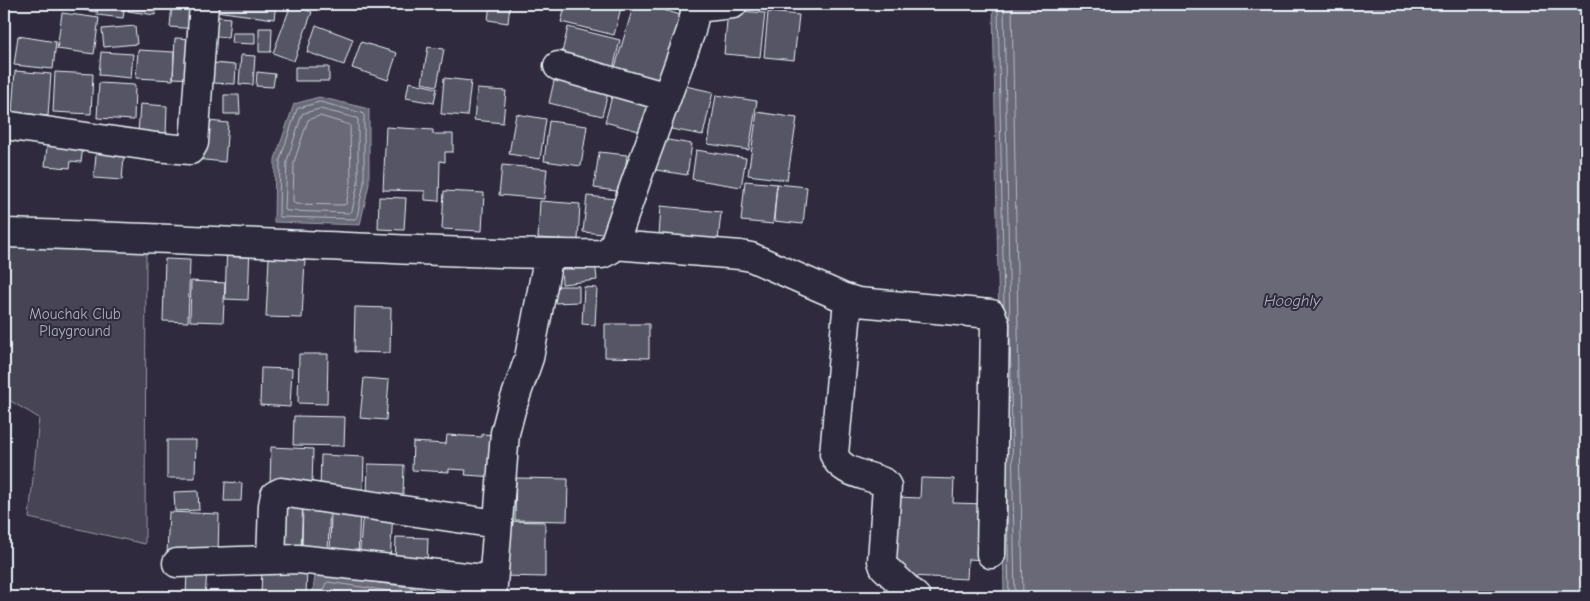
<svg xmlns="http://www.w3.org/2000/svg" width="1590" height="601" font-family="'Comic Neue',sans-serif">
<rect width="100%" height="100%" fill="#2f2a3d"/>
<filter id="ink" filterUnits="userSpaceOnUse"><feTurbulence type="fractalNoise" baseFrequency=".02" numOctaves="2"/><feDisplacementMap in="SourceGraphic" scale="10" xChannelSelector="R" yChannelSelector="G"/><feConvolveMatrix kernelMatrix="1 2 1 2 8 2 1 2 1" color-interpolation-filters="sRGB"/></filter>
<g filter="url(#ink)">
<path fill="#464455" stroke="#979aa6" d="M4 248 146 249 145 544 29 518 39 418 4 397Z"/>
<path fill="#696978" stroke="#9c9fab" d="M993 4H1586V597H1004Z
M319 97 369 109V184L360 225 274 222 275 159 294 104Z
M316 569 421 584 422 597H312Z"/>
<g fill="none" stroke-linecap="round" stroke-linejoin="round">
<path stroke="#b5bbc5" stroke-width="1" d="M998 4 1004 307
M1004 4 1015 597
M1012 4 1023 597
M320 102 362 113 364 115V183L357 217 355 219 281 217 279 216 280 160 297 109Z
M320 109 356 118 358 119V183L352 211 350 213 288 211 285 210 287 161 302 114Z
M320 116 350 125 351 182 346 204 344 205 295 204 293 202 294 162 308 120Z
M1007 491 1009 597
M372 582 415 588 416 590 417 597
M324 597 325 584 328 582 409 594 411 597
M331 597 332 592 334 591 381 597"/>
</g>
<path fill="#575565" stroke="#e8f1f8" d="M65 4H97L96 12 65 7Z
M98 4H125L123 18 97 15Z
M129 4H156L155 15 128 11Z
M172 4H198L196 29 170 27Z
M217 4H276L274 19 216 11Z
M490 4H510L508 23 488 20Z
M566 4H622L614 35 561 22Z
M634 4H643L684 16 662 88 613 74Z
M291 5 312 12 294 61 273 53Z
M728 10 765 13 760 57 724 54Z
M768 12 799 15 794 60 764 57Z
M62 13 99 18 94 54 57 49Z
M212 16 230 18 228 38 210 36Z
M316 25 353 39 344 65 307 52Z
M135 26 137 44 104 47 102 29Z
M568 27 620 40 612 74 560 61Z
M259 28H272L271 52H259Z
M232 33H255V44L231 43Z
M18 36 56 42 53 69 14 65Z
M175 38 198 39 196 79 173 78Z
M361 42 397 53 388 80 352 68Z
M428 47 444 49 437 86 422 83Z
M138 50 174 52 173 80 136 78Z
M101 52 133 54 131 78 99 75Z
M241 55 255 56 253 85 239 84Z
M213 63 236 65 235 84 212 83Z
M295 67H329V81H295Z
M15 71 51 74 48 116 12 112Z
M55 72 93 74 91 114 53 112Z
M257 72 275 74 273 87 256 86Z
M556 72 610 85 602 116 549 103Z
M444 78 471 81 467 116 441 114Z
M409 82 437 88 434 103 406 98Z
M99 83 135 85 134 120 97 118Z
M676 84 713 92 703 135 666 128Z
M477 89 506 91 503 123 474 120Z
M614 89 655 100 646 133 605 122Z
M224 95H239L240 114H224Z
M716 95 757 101 749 150 708 144Z
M140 104 167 106 166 135 138 134Z
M757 112 797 118 787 180 748 175Z
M516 114 546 119 540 159 509 154Z
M199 120 228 123 225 162 195 159Z
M549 121 587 126 581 166 544 161Z
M386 127 433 130V134H453V152H445V162L440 161 439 201 425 200V191L383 190Z
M48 136 84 139 81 162 71 161 70 168 45 166Z
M656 138 692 144 687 175 650 169Z
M97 142 125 144 122 180 94 178Z
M696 150 746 158 741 187 692 179Z
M599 152 627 155 623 192 594 188Z
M502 165 547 169 544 199 499 195Z
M745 181 777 184 773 224 741 221Z
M777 184 807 187 803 224 774 221Z
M444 191 484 193 482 231 442 229Z
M587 196 617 199 614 235 583 232Z
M379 197 406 198 404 230 378 229Z
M540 201 580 204 578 240 538 238Z
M661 206 721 212 718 241 659 236Z
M227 244 250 245 248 300 225 299Z
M269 258 305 259 302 318 266 317Z
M165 259 190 260 188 322 163 321Z
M595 260 597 280 562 284 561 263Z
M191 281 225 283 223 322 190 321Z
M554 286H579V302L554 303Z
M584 287 597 288 595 325 582 324Z
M355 307 391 308 390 353 354 352Z
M605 324H649V358L605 357Z
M299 354H328L327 404 298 403Z
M261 368 292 369 290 407 260 405Z
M364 378 389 380 386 420 360 418Z
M294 416 345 417 344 446 293 445Z
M482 434 497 435 495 477 465 475 466 470 449 469V472L412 470 413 442 446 444 447 435 482 437Z
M167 440H196L195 478H167Z
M271 447 313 449 312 487 270 486Z
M321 455 364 457 363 491 320 490Z
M368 464 404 465 403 496 367 495Z
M516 478 568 479 567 521 515 520Z
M921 478 954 479 953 503 987 504 985 560 968 559 967 579 893 575 897 497 920 498Z
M225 482 242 483 241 501H224Z
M198 491 199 510 175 511 174 492Z
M275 497 303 498 301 551 274 550Z
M303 500 330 501 328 551 302 550Z
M331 508 360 509 358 557 330 556Z
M363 509 393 511 390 563 359 561Z
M169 512 219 514 218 556 167 554Z
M503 521 545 522V577L502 576Z
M396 537 428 538 427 564 395 563Z
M262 566 307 567 306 597H261Z
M187 570 207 571 205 597H186Z"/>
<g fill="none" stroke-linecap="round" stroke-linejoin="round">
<defs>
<path id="minor" d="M695 8 733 4
M558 66 667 97
M4 125 156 147 190 150 194 143 204 4
M4 233C111 236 218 241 326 246 418 250 510 255 602 254L610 250 614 245 637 178 691 31 695 13 694 4
M614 245 740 255 751 257 842 297 858 302 991 314 995 324 991 554
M848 300 834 454C840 474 868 474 885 483L887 486 882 561 884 567 916 597
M271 559 273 505 275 495 281 492 497 524
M177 563 298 559 493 580
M492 597 505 433 511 410 529 358 549 254"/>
</defs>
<use href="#minor" stroke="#e8f1f8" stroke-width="31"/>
<use href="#minor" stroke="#2f2a3d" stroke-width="28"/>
</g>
</g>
<g text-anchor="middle" stroke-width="4" stroke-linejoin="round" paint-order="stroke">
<g font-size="15" fill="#afb4bf" stroke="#2f2a3d">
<text x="75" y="319">Mouchak Club<tspan x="75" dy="17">Playground</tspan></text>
</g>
<g font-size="16" font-style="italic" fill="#afb4be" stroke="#2f2a3d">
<text x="1292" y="306">Hooghly</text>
</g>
</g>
<rect width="1590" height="601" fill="none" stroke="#2f2a3d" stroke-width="20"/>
<rect x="10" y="10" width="1570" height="581" fill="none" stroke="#e8f1f8" stroke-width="2" filter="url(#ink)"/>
</svg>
